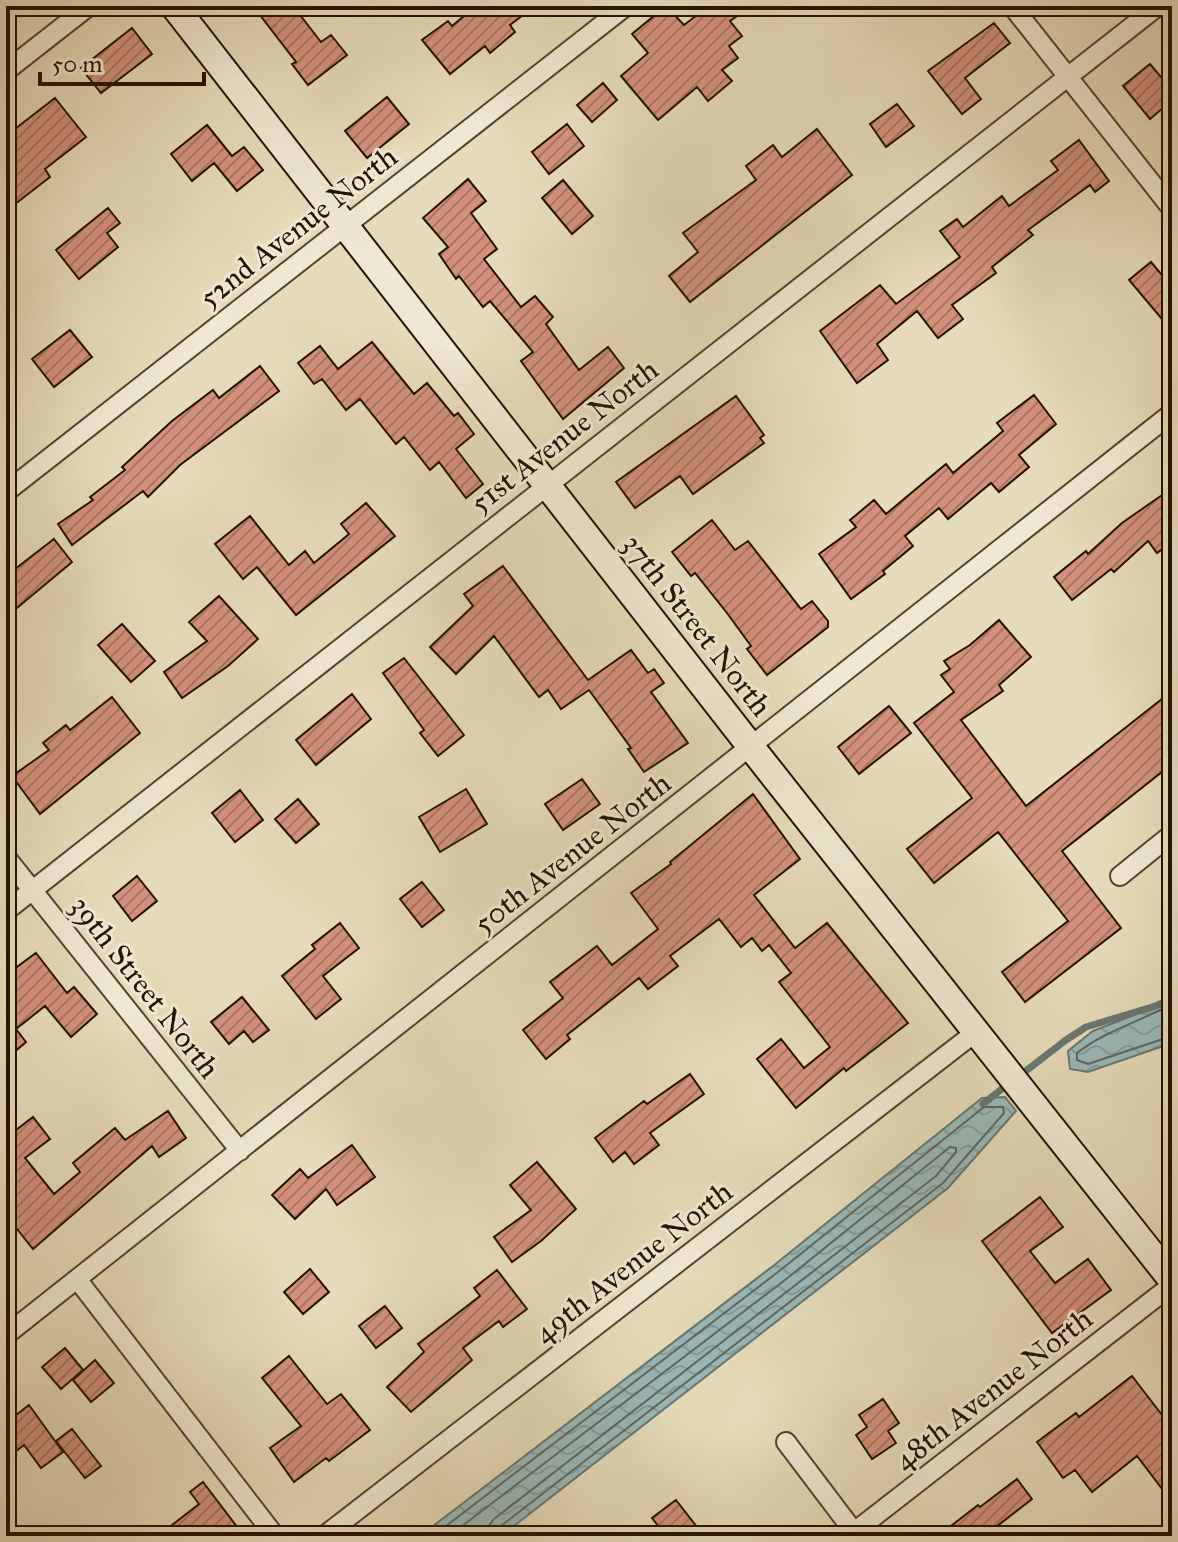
<svg xmlns="http://www.w3.org/2000/svg" width="1178" height="1542" font-family="'IM FELL Great Primer',serif">
<defs>
<pattern id="water-waves" width="16" height="10" patternUnits="userSpaceOnUse" patternTransform="scale(2)"><rect width="16" height="10" fill="#99b9b9"/><path d="M0 5q4-4 8 0t8 0" fill="none" stroke="#849e9d"/></pattern>
<pattern id="building-hatch" width="6" height="6" patternUnits="userSpaceOnUse" patternTransform="scale(2)"><rect width="6" height="6" fill="#d3917b"/><path d="M-1 1l2-2M0 6l6-6M5 7l2-2" fill="none" stroke="#ab7563"/></pattern>
</defs>
<rect width="100%" height="100%" fill="#e6dbba"/>
<filter id="stains"><feTurbulence type="fractalNoise" baseFrequency=".0025" numOctaves="4"/><feColorMatrix values="0 0 0 0 .2 0 0 0 0 .09 0 0 0 0 .02 0 0 0 .5 -.17"/></filter>
<radialGradient id="worn" r=".72"><stop offset=".6" stop-color="#630" stop-opacity="0"/><stop offset="1" stop-color="#630" stop-opacity=".3"/></radialGradient>
<path fill="url(#water-waves)" stroke="#6a7670" stroke-width="2" d="M1172 995V1043L1088 1072 1070 1069 1068 1051 1093 1031 1134 1015Z
M1005 1097 1016 1111 948 1188 501 1536H420L773 1266 982 1098Z"/>
<g fill="none" stroke-linecap="round" stroke-linejoin="round">
<path stroke="#5e665e" stroke-width="2" d="M1172 1004C1141 1021 1105 1031 1077 1053V1060L1088 1064 1172 1036
M433 1536 778 1272 984 1107H1003L1004 1113 943 1183 501 1526 497 1536
M449 1536 785 1280 950 1147 956 1148V1152L936 1176 494 1519 488 1527 487 1536"/>
<path stroke="#6a7670" stroke-width="7" d="M1018 1077 1066 1040 1086 1027 1172 1001
M983 1104 1008 1084"/>
</g>
<path fill="url(#building-hatch)" stroke="#241202" stroke-width="2" d="M253 6H293L321 42 331 35 347 55 308 85 292 64 296 62Z
M476 6H535L510 25 515 32 490 53 485 46 450 74 422 40 448 21 452 26Z
M666 6 684 25 709 6H752L730 21 742 36 729 46 738 58 722 70 732 81 708 101 697 87 658 120 621 76 648 53 632 34Z
M994 23 1010 43 965 78 981 99 962 114 928 71Z
M132 28 152 54 101 93 81 68Z
M1150 64 1172 90V100L1150 119 1123 86Z
M603 83 617 100 592 122 577 105Z
M387 97 409 124 367 158 345 131Z
M55 98 86 137 45 169 50 177 6 211V136Z
M897 104 914 126 886 147 870 124Z
M567 124 584 146 549 174 532 152Z
M207 125 232 156 244 147 263 170 237 191 214 163 192 181 171 154Z
M817 129 852 175 690 302 669 276 698 252 683 233 756 180 746 166 773 145 782 157Z
M1079 140 1109 181 1095 192 1090 185 1028 230 1033 235 992 267 996 273 952 305 963 319 938 338 917 311 877 344 888 360 857 383 820 331 880 285 896 304 960 257 940 231 957 219 963 227 1002 196 1009 206 1058 170 1051 161Z
M468 179 486 201 471 213 497 249 484 259 521 307 535 296 553 317 546 324 579 370 608 347 624 368 563 419 521 361 533 352 490 301 483 307 459 276 456 279 439 254 448 247 423 218Z
M563 180 593 216 572 234 542 198Z
M108 208 120 223 107 233 118 247 79 279 56 250Z
M1151 262 1172 287V331L1129 280Z
M70 330 92 357 54 387 32 359Z
M372 342 414 394 427 383 454 416 458 413 474 434 456 449 483 484 466 498 439 462 430 470 404 437 396 444 360 399 346 410 322 379 314 384 298 363 320 346 338 369Z
M260 366 279 391 180 465 148 497 143 491 72 545 58 524 93 500 90 497 125 470 122 467 172 421 213 390 219 398Z
M1034 395 1056 424 1019 455 1029 467 999 492 991 483 948 519 939 508 905 536 913 546 883 571 885 574 851 599 819 554 856 527 850 520 874 500 886 514 946 464 953 473 1003 431 997 423Z
M736 396 764 435 760 438 764 443 693 494 680 476 635 508 616 482Z
M1165 493 1172 502V542L1157 553 1148 541 1114 572 1111 569 1072 600 1054 577 1086 551 1088 554 1122 523Z
M366 503 395 536 296 615 257 567 243 579 215 544 250 516 289 565 305 551 314 563 349 534 341 524Z
M712 520 735 550 748 541 801 609 812 601 828 621V627L767 675 747 649 751 646 727 613 695 573 691 576 672 552Z
M54 539 72 562 6 617V576Z
M503 566 588 680 631 650 648 673 654 669 664 683 651 692 688 743 644 772 628 749 631 748 589 690 561 709 548 690 539 697 494 636 456 674 430 647 473 606 464 594Z
M219 596 258 639 228 666 182 698 164 672 207 641 189 622Z
M999 620 1031 657 999 685 1003 691 961 720 1026 806 1172 691V764L1062 851 1121 928 1025 1002 1002 972 1068 921 998 832 934 883 907 849 972 798 914 723 954 692 941 675 950 669 944 661 970 645Z
M122 624 155 661 131 682 98 645Z
M404 658 464 735 438 756 420 733 424 730 383 673Z
M352 694 371 719 316 765 296 740Z
M112 697 140 733 40 814 12 776 49 750 43 743 66 725 70 730Z
M889 706 911 733 859 774 838 747Z
M582 779 600 804 563 830 545 804Z
M466 789 487 824 440 852 419 817Z
M240 790 263 820 235 842 212 813Z
M753 794 800 859 754 895 795 948 827 923 908 1023 846 1071 844 1068 796 1108 757 1059 781 1039 804 1068 830 1047 779 982 791 973 769 945 762 951 752 938 741 947 719 919 670 956 678 966 648 989 639 978 567 1035 570 1039 546 1059 523 1030 563 998 550 982 597 946 612 965 658 929 631 893 671 864 670 862Z
M298 799 319 824 296 843 275 819Z
M137 876 157 901 132 921 113 896Z
M422 882 444 910 422 927 400 899Z
M340 923 359 948 323 976 341 999 316 1019 282 976 315 949 312 945Z
M36 953 67 993 74 987 97 1014 71 1037 45 1006 16 1029 26 1042 6 1059V975Z
M242 997 269 1030 253 1042 244 1031 229 1044 211 1022Z
M690 1074 704 1094 650 1133 659 1145 634 1164 625 1152 613 1162 595 1138 644 1101 647 1104Z
M168 1111 186 1138 159 1157 152 1146 33 1249 17 1229 6 1237V1135L7 1137 33 1117 50 1139 25 1158 54 1194 80 1172 73 1163 115 1128 125 1140Z
M352 1145 375 1177 337 1205 326 1189 295 1219 272 1195 300 1169 308 1178Z
M537 1162 576 1209 541 1241 512 1262 494 1237 531 1210 510 1185Z
M1040 1197 1063 1227 1030 1251 1055 1283 1088 1259 1111 1290 1052 1333 982 1241Z
M310 1269 329 1292 303 1314 284 1292Z
M497 1270 527 1309 503 1327 499 1321 463 1348 472 1360 411 1412 387 1387 424 1352 418 1344 480 1296 474 1288Z
M385 1306 402 1328 376 1348 359 1326Z
M65 1348 83 1370 61 1389 42 1367Z
M289 1356 327 1404 341 1394 370 1430 329 1461 326 1458 294 1482 270 1448 301 1426 262 1378Z
M95 1360 114 1383 91 1402 73 1380Z
M1132 1376 1172 1428V1502L1137 1456 1092 1492 1075 1470 1063 1478 1037 1442 1076 1413 1079 1417Z
M883 1399 899 1423 888 1431 896 1443 872 1459 856 1435 867 1427 859 1415Z
M29 1405 63 1452 41 1468 24 1445 6 1459V1423Z
M72 1429 101 1466 85 1478 56 1441Z
M1017 1479 1032 1499 996 1527 1003 1536H938L978 1505 980 1507Z
M203 1482 244 1536H158L199 1504 190 1492Z
M676 1500 704 1536H666L652 1518Z"/>
<g fill="none" stroke-linecap="round" stroke-linejoin="round">
<defs>
<path id="street" d="M1012 6 1172 209
M6 71 89 6
M6 492 626 6
M6 857 240 1151
M1120 876 1172 834
M6 911 1158 6
M77 1279 275 1536
M6 1335 1172 413
M786 1442 854 1532
M324 1536 976 1032
M849 1536 1172 1285"/>
<path id="secondary" d="M174 6 751 747 1172 1280"/>
</defs>
<use href="#street" stroke="#544430" stroke-width="22"/>
<use href="#secondary" stroke="#241202" stroke-width="30"/>
<use href="#street" stroke="#efe8d2" stroke-width="18"/>
<use href="#secondary" stroke="#efe8d2" stroke-width="26"/>
</g>
<g text-anchor="middle" stroke-width="6" stroke-linejoin="round" paint-order="stroke">
<g font-size="30" fill="#241202" stroke="#efe8d2">
<text transform="translate(298 227) rotate(-38)" y="10">52nd Avenue North</text>
<text transform="translate(564 436) rotate(-38)" y="10">51st Avenue North</text>
<text transform="translate(697 625) rotate(52)" y="10">37th Street North</text>
<text transform="translate(572 853) rotate(-38)" y="10">50th Avenue North</text>
<text transform="translate(145 987) rotate(52)" y="10">39th Street North</text>
<text transform="translate(633 1262) rotate(-38)" y="10">49th Avenue North</text>
<text transform="translate(993 1389) rotate(-38)" y="10">48th Avenue North</text>
</g>
</g>
<rect width="1178" height="1542" fill="none" stroke="#e6dbba" stroke-width="32"/>
<rect x="8" y="8" width="1162" height="1526" fill="none" stroke="#241202" stroke-width="4"/>
<rect x="16" y="16" width="1146" height="1510" fill="none" stroke="#241202" stroke-width="2"/>
<path d="M40 72v12h164v-12" fill="none" stroke="#241202" stroke-width="4"/>
<text x="52" y="72" font-size="24" fill="#241202" stroke="#efe8d2" stroke-width="6" paint-order="stroke">50 m</text>
<rect width="100%" height="100%" filter="url(#stains)"/>
<rect width="100%" height="100%" fill="url(#worn)"/>
</svg>
